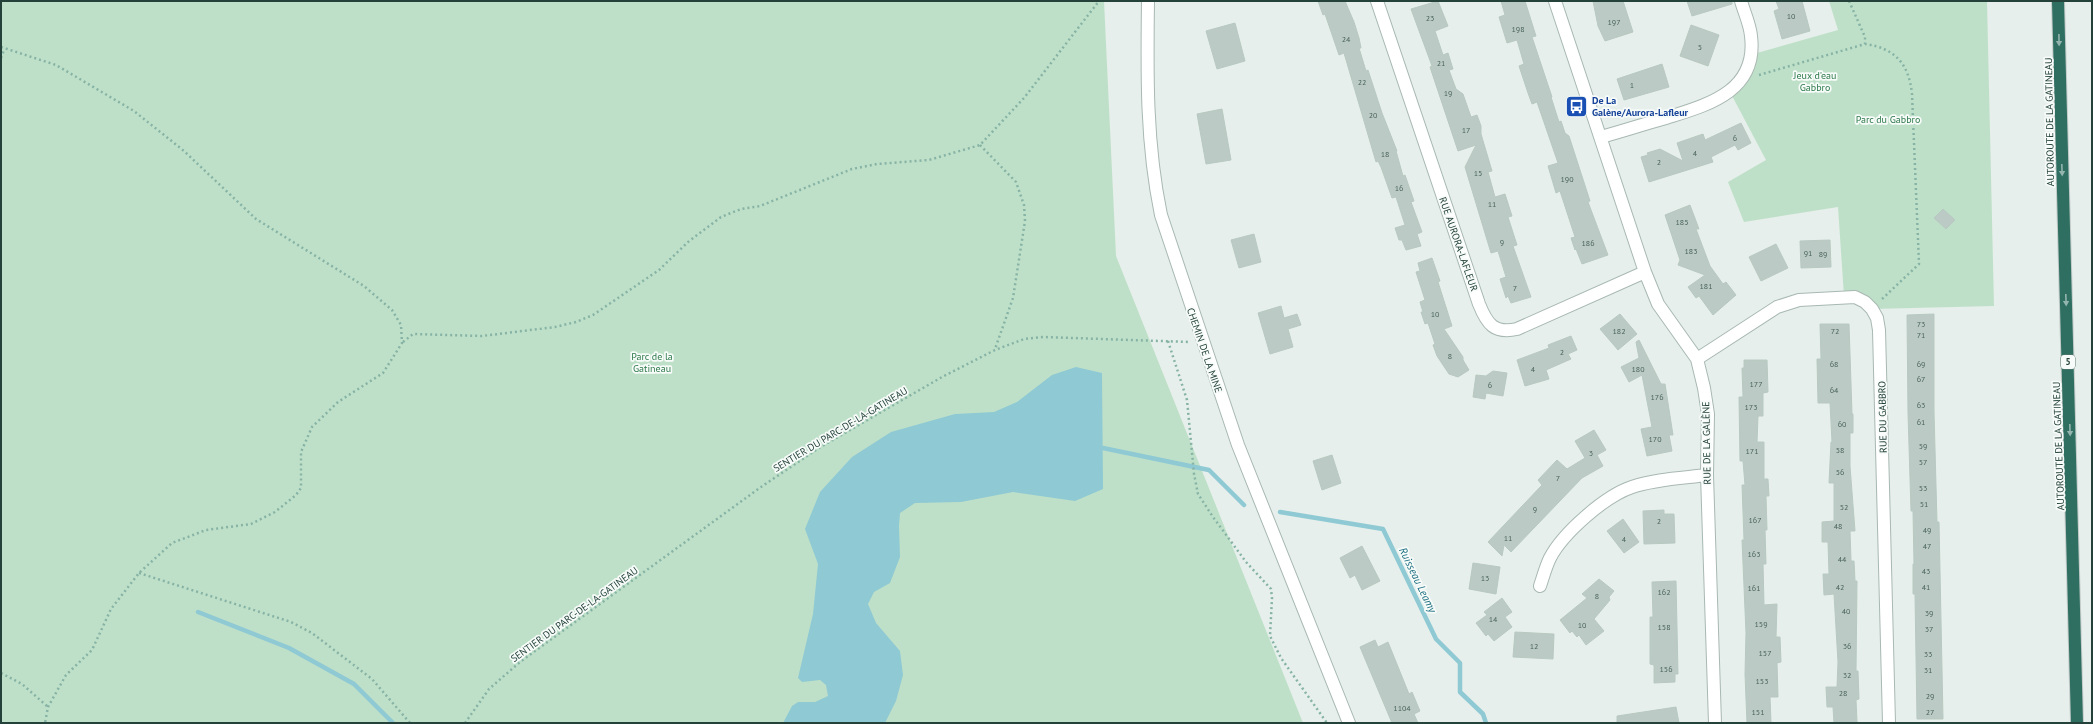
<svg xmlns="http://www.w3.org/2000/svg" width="2093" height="724" font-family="'PT Sans',sans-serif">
<rect width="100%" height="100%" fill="#e6efeb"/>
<path fill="#bfe0c8" d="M1 1H1104L1116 256 1303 723H1Z
M1829 1H1987L1994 306 1872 309 1844 296 1838 207 1744 222 1728 182 1766 160 1730 92 1750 55 1838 30Z"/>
<path fill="#8ec9d4" d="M1076 367 1102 373 1103 489 1075 501 1013 492 961 502 915 503 900 513 899 526 900 557 890 583 874 592 868 604 876 623 900 651 903 675 896 701 885 723H783L792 706 798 702H815L828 696 826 685 820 680 802 682 798 678 813 614 818 564 805 529 820 492 852 457 891 432 955 414 994 412 1017 402 1052 375Z"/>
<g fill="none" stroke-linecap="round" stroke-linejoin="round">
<path stroke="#8ec9d4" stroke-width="4.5" d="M1103 448 1209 470 1244 505
M1280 512 1383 529 1436 639 1460 663V692L1483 714 1486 723
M198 612 289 648 354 684 393 723"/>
</g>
<path fill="#bbcac4" stroke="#b8c9c2" d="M1318 1H1345L1354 22 1359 38 1361 48H1359L1366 71 1368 70 1382 113 1397 151H1396L1403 176 1405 175 1414 201 1411 202 1422 232 1417 234 1421 246 1406 250 1402 240H1399L1395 228 1405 225 1396 197 1392 198 1381 167 1378 161 1376 162 1344 53 1339 55 1325 14 1323 15Z
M1438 1 1448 26 1435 31 1443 55 1448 53 1453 69 1449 70 1456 89 1463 94 1471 117 1477 115 1481 126V134L1492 171 1488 172 1495 197 1505 194 1512 216 1508 217 1517 245 1513 246 1531 297 1511 303 1508 296 1506 298 1500 279 1506 277 1498 251 1491 253 1465 167 1476 145 1458 151 1430 67 1432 66 1411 9Z
M1501 1H1525L1536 36 1532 37 1552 97H1551L1559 122 1561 121 1565 133 1569 136 1590 201 1588 202 1608 255 1582 264 1576 249 1575 250 1571 238 1575 237 1560 191 1556 193 1548 166 1558 163 1537 102 1532 104 1528 93 1519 66 1524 64 1517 40 1507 43 1499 17 1505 15Z
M1593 1H1623L1633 32 1605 41 1598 26Z
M1687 1H1732V4L1692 16Z
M1776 1H1802L1810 31 1782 39 1774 11 1779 9Z
M1235 23 1245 61 1217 69 1206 31Z
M1691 25 1719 35 1708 66 1680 56Z
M1662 64 1669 87 1624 100 1617 79Z
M1222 109 1231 160 1206 164 1197 114Z
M1741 123 1751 143 1738 150 1735 145 1711 157 1713 162 1649 182 1641 157 1648 155 1647 153 1660 149 1683 161 1677 143 1703 134 1705 140Z
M1690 205 1699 229H1696L1710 266 1723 284 1726 282 1736 295 1713 315 1699 296 1696 298 1688 287 1705 275 1678 265 1680 260 1665 215Z
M1943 209 1955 220 1946 229 1934 218Z
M1254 234 1261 262 1239 268 1231 240Z
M1830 240 1831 267 1801 268 1800 241Z
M1776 244 1788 268 1761 281 1749 257Z
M1432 258 1440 281 1438 282 1452 326 1444 329 1463 357V360L1469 370 1458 377 1449 374 1437 356 1433 345 1435 344 1428 323 1425 324 1421 312H1423L1420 302 1425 300 1416 272 1420 271 1418 263Z
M1281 306 1284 318 1297 314 1301 325 1288 329 1293 347 1270 354 1258 313Z
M1620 314 1637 334 1618 350 1600 329Z
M1934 314V412L1937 522H1939L1943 719H1917L1915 594H1913V564H1914L1913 511H1911L1908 413 1907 315Z
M1820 324H1849L1852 414H1853V433H1850V466L1855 531H1850L1851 561H1854L1855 581H1857L1856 671H1858L1859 699 1856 700 1857 722 1855 723H1834L1833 707H1827L1826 687H1837L1838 662 1834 594 1824 595 1823 574H1829L1828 542H1822V522L1834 521V483H1829L1831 442H1832L1830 403H1818L1817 359H1821Z
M1571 336 1577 350 1568 354 1571 359 1546 370 1549 379 1525 386 1517 360 1549 348 1548 345Z
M1639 340 1661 384H1665L1673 435H1669L1672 451 1647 456 1641 429 1652 427 1642 375 1629 382 1621 367 1639 358 1636 342Z
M1744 360H1767L1768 392 1763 393V416H1758L1757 442H1764V479H1768L1769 496H1766L1767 530H1765L1766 564H1763L1764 605 1777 604 1776 637H1780L1781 662 1777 663 1778 697H1770L1771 723H1747L1745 674 1746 633 1742 540H1744L1742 485H1745L1743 461H1740L1739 397H1743L1742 368H1744Z
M1493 371 1507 373 1503 396 1486 393 1485 399 1473 397 1476 375 1486 376Z
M1594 430 1606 450 1597 455 1603 466 1582 478 1511 552 1504 545 1502 556 1488 542 1542 485 1538 480 1557 460 1567 469 1585 458 1575 441Z
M1332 455 1341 483 1322 490 1313 461Z
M1664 510V514H1674L1675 543 1644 544 1643 511Z
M1623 519 1639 542 1624 553 1607 531Z
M1362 546 1380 581 1362 590 1355 575 1350 578 1340 558Z
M1473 563 1500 567 1496 594 1469 589Z
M1599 579 1614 591 1609 597 1610 600 1594 619 1604 631 1586 645 1579 635 1577 637 1572 631 1570 633 1560 620 1587 598 1582 594Z
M1676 581 1678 674H1675V682L1654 683V665L1650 664V617H1653L1652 582Z
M1502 598 1512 612 1505 617 1512 627 1494 641 1488 634 1486 636 1476 623 1487 615 1484 612Z
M1515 632 1554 634 1553 659 1513 657Z
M1375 640 1378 647 1388 642 1409 694 1412 692 1420 711 1414 714 1418 723H1392L1360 647Z
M1676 707 1679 723H1617V716Z"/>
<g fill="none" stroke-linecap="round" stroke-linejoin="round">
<defs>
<path id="minor" d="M1377 1 1479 304C1487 324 1494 334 1517 329L1645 272
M1555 1 1645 272 1658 304 1697 359 1704 388 1708 414 1707 475 1715 723
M1601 137C1623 131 1644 124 1666 118 1707 105 1758 92 1751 36 1750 24 1744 12 1741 1
M1697 359 1777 307 1799 300 1855 297 1865 302 1872 309 1877 318 1879 330 1889 723
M1540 586C1543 577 1546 566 1550 558 1563 533 1605 496 1632 487 1655 479 1683 478 1707 475"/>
<path id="tertiary" d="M1148 1C1147 74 1146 143 1161 215L1238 445 1349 723"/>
<path id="motorway" d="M2058 1 2077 723"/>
</defs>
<use href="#minor" stroke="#a8b8b2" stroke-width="14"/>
<use href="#tertiary" stroke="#a8b8b2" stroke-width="14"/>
<use href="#motorway" stroke="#c2cac8" stroke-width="14"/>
<path stroke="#86b3a5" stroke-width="2.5" stroke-dasharray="2 3" stroke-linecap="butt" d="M1849 1 1865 37V44
M1 47 56 65 134 111 184 151 256 219 364 286 392 310 401 325 402 343 383 373 338 402 312 427 301 452V488L296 495 275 512 251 524 206 530 172 543 139 573 111 609 92 650 66 675 48 707 45 723
M1 58 4 50
M1759 75 1865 44C1895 48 1909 64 1912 94L1919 264 1881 300
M980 145 1016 182 1024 205 1025 221 1013 298 995 349
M1168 341 1187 400 1194 474 1198 494 1213 517 1246 562 1271 589 1272 598 1270 636 1281 658 1327 723
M403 342 413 334 482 336 555 327 576 322 593 315 659 270 688 242 721 217 741 209 760 206 852 169 877 164 929 160 980 145 1024 98 1099 1
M139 573 291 622 312 633 372 679 410 723
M1 673 22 684 48 707
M465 723 489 689 520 662 761 487 819 448 942 377 995 350 1024 339 1043 337 1190 342"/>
<use href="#minor" stroke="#fff" stroke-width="12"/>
<use href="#tertiary" stroke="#fff" stroke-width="12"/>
<use href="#motorway" stroke="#2f6f62" stroke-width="12"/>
</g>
<defs><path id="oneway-solid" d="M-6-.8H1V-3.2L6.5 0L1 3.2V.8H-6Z"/></defs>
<g fill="#93b5ae">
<use href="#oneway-solid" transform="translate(2059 40) rotate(89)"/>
<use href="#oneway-solid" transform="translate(2062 170) rotate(88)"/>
<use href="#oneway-solid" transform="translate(2066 300) rotate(88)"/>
<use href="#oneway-solid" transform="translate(2070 430) rotate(88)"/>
</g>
<defs>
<symbol id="bus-square" viewBox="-11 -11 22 22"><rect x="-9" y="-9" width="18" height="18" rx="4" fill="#1a4fb4" stroke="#f7fbf9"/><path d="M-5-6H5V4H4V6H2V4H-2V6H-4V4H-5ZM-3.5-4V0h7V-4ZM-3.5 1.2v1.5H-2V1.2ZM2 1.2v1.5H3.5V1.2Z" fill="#fff"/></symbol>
</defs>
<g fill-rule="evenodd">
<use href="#bus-square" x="1564" y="94" width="25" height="25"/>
</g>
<g text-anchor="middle" stroke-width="3.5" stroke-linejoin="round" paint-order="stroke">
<g font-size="8" fill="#4a645c">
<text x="1791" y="19">10</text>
<text x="1430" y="21">23</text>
<text x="1614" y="25">197</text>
<text x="1518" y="32">198</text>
<text x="1346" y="42">24</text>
<text x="1700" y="50">5</text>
<text x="1441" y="66">21</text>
<text x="1362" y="85">22</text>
<text x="1632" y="88">1</text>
<text x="1448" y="96">19</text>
<text x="1373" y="118">20</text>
<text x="1466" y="133">17</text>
<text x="1735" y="141">6</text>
<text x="1695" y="156">4</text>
<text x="1385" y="157">18</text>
<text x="1659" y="165">2</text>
<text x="1478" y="176">15</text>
<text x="1567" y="182">190</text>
<text x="1399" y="191">16</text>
<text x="1492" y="207">11</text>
<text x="1682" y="225">185</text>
<text x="1502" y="245">9</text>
<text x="1588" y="246">186</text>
<text x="1691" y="254">183</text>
<text x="1808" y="256">91</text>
<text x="1823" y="257">89</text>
<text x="1706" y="289">181</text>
<text x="1515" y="291">7</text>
<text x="1435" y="317">10</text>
<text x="1921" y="327">73</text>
<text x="1619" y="334">182</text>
<text x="1835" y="334">72</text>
<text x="1921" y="338">71</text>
<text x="1562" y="355">2</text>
<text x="1450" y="359">8</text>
<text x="1834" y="367">68</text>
<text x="1921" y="367">69</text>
<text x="1533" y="372">4</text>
<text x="1638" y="372">180</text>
<text x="1921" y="382">67</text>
<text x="1756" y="387">177</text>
<text x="1490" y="388">6</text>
<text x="1834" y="393">64</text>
<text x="1657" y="400">176</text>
<text x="1921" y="408">63</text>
<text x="1751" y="410">173</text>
<text x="1921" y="425">61</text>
<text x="1842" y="427">60</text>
<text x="1655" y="442">170</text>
<text x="1923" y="449">59</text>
<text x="1840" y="453">58</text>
<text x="1752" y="454">171</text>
<text x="1591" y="456">3</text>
<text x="1923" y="465">57</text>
<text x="1840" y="475">56</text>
<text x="1558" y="481">7</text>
<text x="1923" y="491">53</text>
<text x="1924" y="507">51</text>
<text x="1844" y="510">52</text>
<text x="1535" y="512">9</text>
<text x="1755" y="523">167</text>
<text x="1659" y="524">2</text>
<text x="1838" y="529">48</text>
<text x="1927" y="533">49</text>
<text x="1508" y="541">11</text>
<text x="1624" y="542">4</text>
<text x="1927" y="549">47</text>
<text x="1754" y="557">163</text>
<text x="1842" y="562">44</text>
<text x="1926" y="574">43</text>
<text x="1485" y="581">13</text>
<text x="1840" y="590">42</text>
<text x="1926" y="590">41</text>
<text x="1754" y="591">161</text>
<text x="1664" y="595">162</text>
<text x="1597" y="599">8</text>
<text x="1846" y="614">40</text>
<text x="1929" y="616">39</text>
<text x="1493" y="622">14</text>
<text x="1761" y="627">159</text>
<text x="1582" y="628">10</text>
<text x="1664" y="630">158</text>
<text x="1929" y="632">37</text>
<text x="1534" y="649">12</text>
<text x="1847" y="649">36</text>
<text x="1765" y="656">157</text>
<text x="1928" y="657">33</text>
<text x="1666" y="672">156</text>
<text x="1928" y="673">31</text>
<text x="1847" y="678">32</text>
<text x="1762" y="684">153</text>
<text x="1843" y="696">28</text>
<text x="1930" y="699">29</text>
<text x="1402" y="711">1104</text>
<text x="1758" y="715">151</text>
<text x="1930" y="715">27</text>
</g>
<rect fill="#f7fbf9" stroke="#637a73" stroke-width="1" x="2061" y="355" width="14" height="14" rx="3"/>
<g font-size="9" font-weight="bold" fill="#24423a">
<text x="2068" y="365">5</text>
</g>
<g font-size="10" fill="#2d7a4b" stroke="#f7fbf9">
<text x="1815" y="79">Jeux d'eau<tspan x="1815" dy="12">Gabbro</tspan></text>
<text x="1888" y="123">Parc du Gabbro</text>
<text x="652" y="360">Parc de la<tspan x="652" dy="12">Gatineau</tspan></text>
</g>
<g font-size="10" font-weight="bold" fill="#164399" stroke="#f7fbf9" text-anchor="start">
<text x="1592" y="104">De La<tspan x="1592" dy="12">Galène/Aurora-Lafleur</tspan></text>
</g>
<g font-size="10" fill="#24423a" stroke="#f7fbf9">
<text transform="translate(2049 122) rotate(-91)" y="4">AUTOROUTE DE LA GATINEAU</text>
<text transform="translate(1459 244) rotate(71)" y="4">RUE AURORA-LAFLEUR</text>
<text transform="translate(1205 350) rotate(71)" y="4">CHEMIN DE LA MINE</text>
<text transform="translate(1882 417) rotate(-91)" y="4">RUE DU GABBRO</text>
<text transform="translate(840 429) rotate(-31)" y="4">SENTIER DU PARC-DE-LA-GATINEAU</text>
<text transform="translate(1706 443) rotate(-91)" y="4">RUE DE LA GALÈNE</text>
<text transform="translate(2058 446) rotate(-92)" y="4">AUTOROUTE DE LA GATINEAU</text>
<text transform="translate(574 614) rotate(-36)" y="4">SENTIER DU PARC-DE-LA-GATINEAU</text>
</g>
<g font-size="11" font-style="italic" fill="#1c6f80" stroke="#f7fbf9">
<text transform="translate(1418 580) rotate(64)" y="4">Ruisseau Leamy</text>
</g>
</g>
<rect width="2093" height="724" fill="none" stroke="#24423a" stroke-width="4"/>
</svg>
